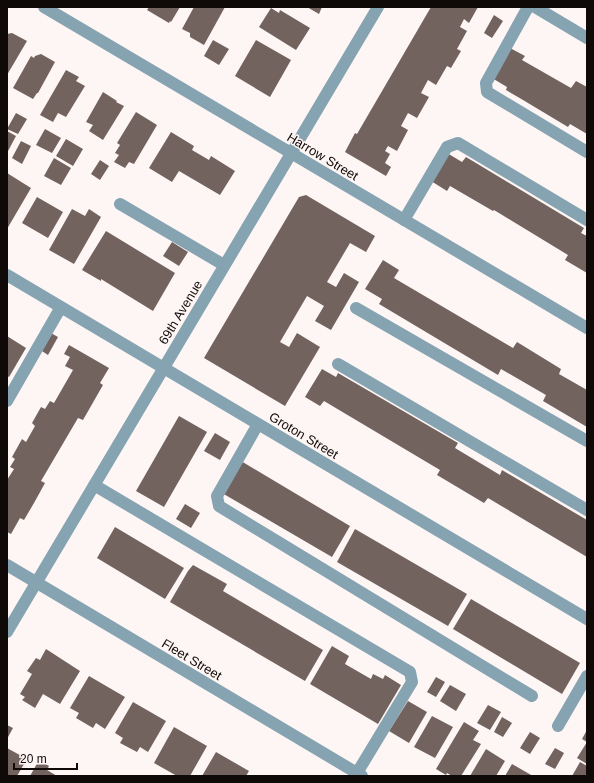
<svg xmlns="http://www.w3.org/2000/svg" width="594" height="783" font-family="Helvetica,sans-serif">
<rect width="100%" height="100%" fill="#fef6f4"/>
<path fill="#73635f" d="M149 7H180L171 22 170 21 169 23 147 10Z
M194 7H225L204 45 190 37V33L182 29Z
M307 7H322L319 14Z
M431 7H478L469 23 464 19 460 27 467 31 457 49 461 51 451 68 447 66 436 85 428 80 421 93 429 97 417 118 408 113 401 126 408 130 397 151 388 146 385 151 390 154 385 163 391 167 386 176 345 152 355 133 357 134Z
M271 8 279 13 280 10 310 28 296 50 259 27Z
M494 15 503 21 492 38 484 33Z
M12 33 27 41 7 75V34Z
M213 40 229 49 219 65 204 56Z
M256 40 291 60 270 97 235 76Z
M510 48 525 56 522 60 571 88 576 81 587 87V134L570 124 568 127 523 100 506 90 507 87 492 78Z
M41 54 55 62 38 93H37L33 99 13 88 31 56 34 58 35 56Z
M66 70 79 77 76 81 85 86 66 117 58 113 53 122 40 115Z
M103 92 117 101 116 102 124 106 103 140 89 131 93 125 86 122Z
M136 112 157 125 134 164 129 162 125 168 114 162 119 155 115 153 120 145 117 143Z
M16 113 27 119 18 134 7 129Z
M45 129 61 138 52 153 36 145Z
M7 131 16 136 7 153Z
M171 132 194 146 192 150 209 160 211 156 235 171 220 195 179 171 172 182 149 168Z
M66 139 83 149 73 166 56 156Z
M21 141 31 146 22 164 12 158Z
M447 153 462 162 466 157 584 228 581 233 587 236V273L565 260 568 255 494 210 493 211 450 186 447 191 431 181Z
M54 158 71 168 61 185 44 176Z
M100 160 109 166 100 180 91 174Z
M7 173 31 188 7 229Z
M306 195 375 236 366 252 350 243 327 282 336 287 344 273 359 282 331 330 315 321 324 306 307 296 280 342 289 347 297 333 320 347 285 406 204 358 299 197Z
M37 197 63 212 48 238 22 223Z
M72 209 85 216 89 209 101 217 74 264 49 250Z
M106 231 175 273 153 311 101 279V281L82 270Z
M172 242 188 252 179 266 163 256Z
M383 260 399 270 394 278 513 348 517 342 561 369 559 374 587 390V427L543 401 546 395 501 369 498 375 379 304 382 299 365 289Z
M49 332 58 337 48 355 39 349Z
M7 336 26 348 9 377 7 376Z
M69 345 109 368 100 383 103 385 83 420 78 418 41 481 45 483 34 503 24 520 20 518 11 534 7 532V480L14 469 10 467 15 459 12 457 22 439 26 442 35 426 32 423 41 407 45 409 50 401 54 403 73 370 65 366 70 357 64 354Z
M322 369 336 377 338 373 458 443 455 448 500 475 502 470 587 520V557L488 498 484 503 437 475 440 470 324 401 320 406 305 397Z
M179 416 207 432 164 507 136 491Z
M215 433 230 442 220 460 204 451Z
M241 461 350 526 332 557 222 493Z
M185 504 200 513 191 528 176 519Z
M115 527 184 568 165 599 97 558Z
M355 529 467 594 448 626 337 562Z
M193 565 227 584 223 591 323 650 305 681 170 602 188 571Z
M471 599 580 663 562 694 453 629Z
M332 646 349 656 345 664 371 679 373 674 383 679 385 675 401 685 378 724 310 684Z
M46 649 80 671 60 704 43 694 35 708 22 700 25 697 20 694 32 674 27 671 36 658 40 660Z
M89 676 125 697 105 729 96 723 93 728 76 718 79 713 70 708Z
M436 677 445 682 436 697 427 692Z
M450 685 466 694 456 711 440 701Z
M408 701 427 712 409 743 389 731Z
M133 702 166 721 148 752 140 747 137 752 120 743 123 738 115 733Z
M488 705 501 712 490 730 477 723Z
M432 716 453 727 435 758 414 747Z
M502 717 512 723 503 737 494 732Z
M464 722 479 731 473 740 481 744 461 776H452L447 773 446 775 436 769Z
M7 725 13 728 7 739Z
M174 727 207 746 190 776H177L154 763Z
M587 730V764L577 758 587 742 582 739Z
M530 732 540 738 530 754 520 748Z
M7 748 27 759 17 776H7Z
M555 748 564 753 555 769 545 764Z
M486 749 505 761 496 776H470Z
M216 752 249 771 246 776H202Z
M39 760 49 766 47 770 57 776H30Z
M580 762 587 766V773L585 776H572Z
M512 764 533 776H505Z"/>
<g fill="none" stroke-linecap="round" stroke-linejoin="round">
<path stroke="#86a3b2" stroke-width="12" d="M44 7 587 328
M528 7 486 83 487 92 587 152
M535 7 587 38
M120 204 224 265
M404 220 447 147 458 143 587 220
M7 275 587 619
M356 308 587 441
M338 364 587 510
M7 401 61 307
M258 424 217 496 219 506 532 696
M94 485 410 672 412 682 357 773
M7 565 362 776
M7 632 378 7
M558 726 587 676"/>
</g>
<g text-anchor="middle" stroke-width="3" stroke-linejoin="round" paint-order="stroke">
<g font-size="13" fill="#0f0a08" stroke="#fef6f4">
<text transform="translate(323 156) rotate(31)" y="5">Harrow Street</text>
<text transform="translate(180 312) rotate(-59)" y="5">69th Avenue</text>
<text transform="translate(304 435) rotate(31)" y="5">Groton Street</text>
<text transform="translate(192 659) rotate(31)" y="5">Fleet Street</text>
</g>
</g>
<rect width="594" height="783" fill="none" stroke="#0f0a08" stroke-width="16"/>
<path d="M14 763v6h63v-6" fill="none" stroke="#0f0a08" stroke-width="2"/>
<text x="20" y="763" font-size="12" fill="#0f0a08" stroke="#fef6f4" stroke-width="3" paint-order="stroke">20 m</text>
</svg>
